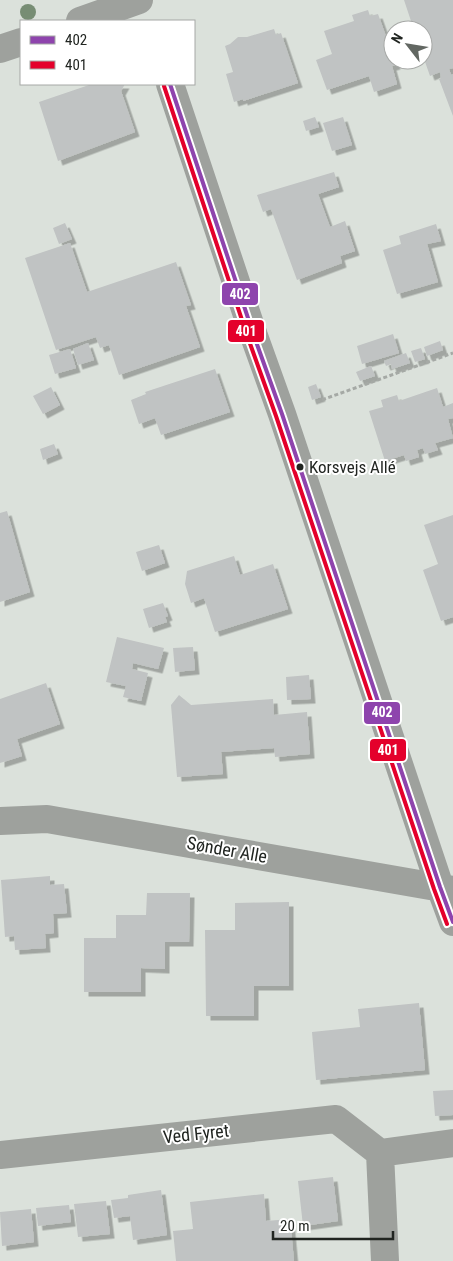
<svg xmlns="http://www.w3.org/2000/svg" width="453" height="1261" font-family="'Roboto Condensed',sans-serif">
<defs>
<filter id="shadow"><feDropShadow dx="4.5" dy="4.5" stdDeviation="0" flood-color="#0004"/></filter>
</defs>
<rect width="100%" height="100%" fill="#dbe1db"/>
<path fill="#c0c3c3" filter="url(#shadow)" d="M404 0H453V68L449 69 451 75 453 74V116L439 79 441 78 440 72 430 76 423 56V30H414Z
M368 10 370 16 378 14 393 56V60H394L396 65 392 66 397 84 374 92 369 76 327 90 316 60 332 54 324 31 354 21 352 15Z
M274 29 276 35 281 33 298 83 243 101V99L234 102 226 74 233 72 225 46 230 44 238 37H247Z
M92 84H125L121 91 135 132 58 161 39 102Z
M315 117 319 127 306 131 303 121Z
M343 117 352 145 332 151 323 123Z
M334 172 339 187 318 194 330 227 345 221 355 251 340 256 342 263 297 280 271 209 263 212 257 195Z
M65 223 72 239 59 244 53 228Z
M436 224 441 241 427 244 438 282 397 294 383 250 401 244 399 236Z
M70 243 87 292 176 262 191 305 186 306 200 347 119 375 109 345 100 348 96 337 56 350 25 258Z
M393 334 399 353 362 364 357 346Z
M440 341 443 350 427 356 424 347Z
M88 343 94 360 78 365 73 349Z
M421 348 425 359 415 362 411 351Z
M70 349 76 368 55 374 49 355Z
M406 353 410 363 392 369 391 364 386 366 384 361Z
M371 366 375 376 360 381 356 372Z
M215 369 230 412 161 435 155 418 139 424 131 400 146 394 145 392Z
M316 384 321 397 312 400 308 387Z
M51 387 60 405 43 414 33 396Z
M437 388 443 407 453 403V418L448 419 453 438 435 443 438 450 425 454 423 448 417 450 419 457 406 461 404 455 385 461 369 411 383 407 381 400 397 395 399 401Z
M54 444 58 454 43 460 40 449Z
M7 511 30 592 0 602V513Z
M453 515V617L441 621 423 570 438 564 424 525Z
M159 545 165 563 142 571 136 552Z
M234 556 240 575 273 564 288 609 215 632 204 598 191 603 185 584 187 571Z
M163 603 168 616 165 617 167 622 149 628 143 609Z
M117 637 164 648 158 669 133 663 132 669 148 673 141 701 123 697 126 686 106 682Z
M193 647 195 670 175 672 173 648Z
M309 675 311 699 287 700 286 677Z
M46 683 60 724 17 739 22 756 0 763V699Z
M179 695 191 705 273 699 274 715 307 712 310 754 275 757 274 748 221 752 223 774 177 777 171 705Z
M50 876V885L64 884 67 913 53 914 54 933 45 934 46 948 15 950 14 936 5 937 1 880Z
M147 893H190L189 942H165V969L141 968V992H84V938H116V915H146Z
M289 902V986H254V1016H206L205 930H235V903Z
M419 1003 425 1070 316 1080 312 1032 360 1027 358 1009Z
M453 1090V1115L435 1116 433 1091Z
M333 1177 338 1221 303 1226 298 1181Z
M161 1190 167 1235 133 1240 130 1216 114 1218 111 1200 128 1198V1195Z
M264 1194 266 1221 290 1219 294 1261H176L173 1231 193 1229 190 1202Z
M106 1201 110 1234 78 1237 74 1204Z
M69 1205 71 1222 38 1226 36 1208Z
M31 1209 34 1242 2 1246 0 1212Z"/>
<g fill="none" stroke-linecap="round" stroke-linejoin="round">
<path stroke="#a5a9a5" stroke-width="3" stroke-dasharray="4 2.5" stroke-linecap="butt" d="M316 402 453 353"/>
<path stroke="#9ea19d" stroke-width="28" d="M80 21 139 0
M0 49 21 42
M170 84 254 336 282 414 440 887 453 922
M0 821 47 819 453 890
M380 1153 453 1143
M0 1155 336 1119 380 1153 385 1261"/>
<defs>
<path id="bus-1" d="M170 84 254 336 282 414 440 887 453 922"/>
<path id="bus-2" d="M164 86 248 338 276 416 434 889 447 924"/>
</defs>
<use href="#bus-1" stroke="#fff" stroke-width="8"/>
<use href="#bus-2" stroke="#fff" stroke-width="8"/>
<use href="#bus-1" stroke="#8e44ad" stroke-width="4"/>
<use href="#bus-2" stroke="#e4002b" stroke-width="4"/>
</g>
<circle fill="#778d74" cx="28" cy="12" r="8"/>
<circle fill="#212521" stroke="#fff" stroke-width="2" cx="300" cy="467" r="4.5"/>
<g text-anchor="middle" stroke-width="4" stroke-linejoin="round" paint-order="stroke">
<g font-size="17" fill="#212521" stroke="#fff" text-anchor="start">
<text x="309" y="473">Korsvejs Allé</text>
</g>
<g font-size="18" fill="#212521" stroke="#fff">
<text transform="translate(227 850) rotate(10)" y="6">Sønder Alle</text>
<text transform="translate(196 1134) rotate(-6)" y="6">Ved Fyret</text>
</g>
</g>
<g stroke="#fff" stroke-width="2">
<rect x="221" y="282" width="38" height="24" rx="5" fill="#8e44ad"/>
<rect x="227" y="319" width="38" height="24" rx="5" fill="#e4002b"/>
<rect x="363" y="701" width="38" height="24" rx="5" fill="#8e44ad"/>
<rect x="369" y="738" width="38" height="24" rx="5" fill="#e4002b"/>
</g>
<g font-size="14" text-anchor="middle" font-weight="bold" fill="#fff">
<text x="240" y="299">402</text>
<text x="246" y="336">401</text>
<text x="382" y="717">402</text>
<text x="388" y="755">401</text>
</g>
<rect x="20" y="20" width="175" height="65" fill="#ffffff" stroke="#a6a8a6"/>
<rect x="30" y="36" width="25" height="8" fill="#8e44ad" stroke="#a6a8a6"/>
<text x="65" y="45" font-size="15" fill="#212521">402</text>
<rect x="30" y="61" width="25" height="8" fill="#e4002b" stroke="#a6a8a6"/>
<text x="65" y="70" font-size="15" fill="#212521">401</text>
<g transform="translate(408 45) rotate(301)"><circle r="24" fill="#ffffff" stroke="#a6a8a6"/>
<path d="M0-4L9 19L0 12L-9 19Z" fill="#626762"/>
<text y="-8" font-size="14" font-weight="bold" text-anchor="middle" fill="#212521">N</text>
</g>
<path d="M273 1231v8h120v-8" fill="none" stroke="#212521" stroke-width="2.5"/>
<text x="280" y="1231" font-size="15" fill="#212521" stroke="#ffffff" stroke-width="4" paint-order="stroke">20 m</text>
</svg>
